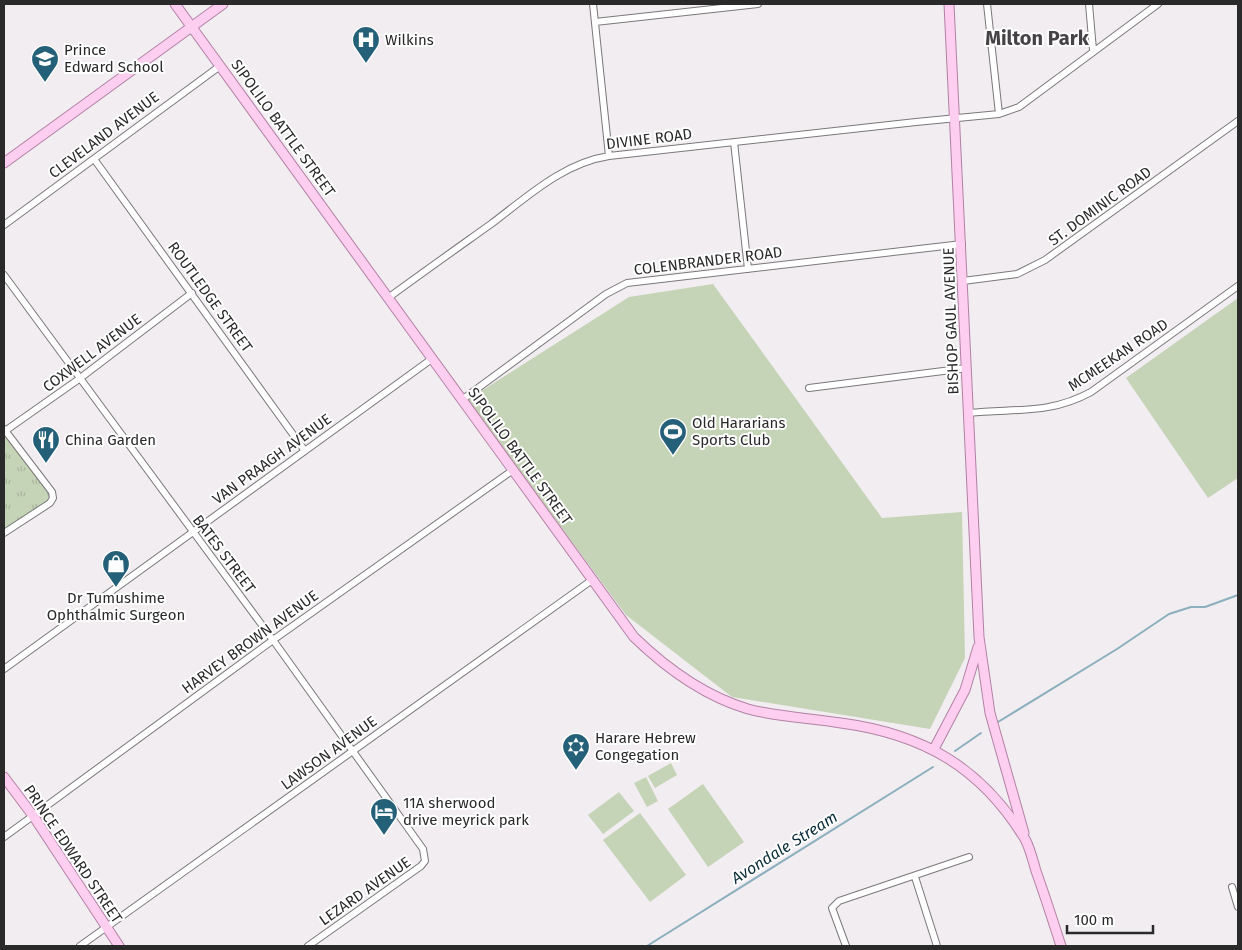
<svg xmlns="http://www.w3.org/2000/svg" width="1242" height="950" font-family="'Fira Sans',sans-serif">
<defs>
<pattern id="park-tufts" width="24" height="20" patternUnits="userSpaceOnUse" patternTransform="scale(1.25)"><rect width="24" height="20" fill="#c5d3b6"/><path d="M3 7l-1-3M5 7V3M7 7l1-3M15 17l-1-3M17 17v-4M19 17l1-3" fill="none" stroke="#a9b59d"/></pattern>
</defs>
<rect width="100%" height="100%" fill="#f1edf1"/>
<path fill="#c5d3b6" d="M713 284 882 518 962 512 965 658 930 729 732 697 626 615 467 400 629 297Z
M1238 298V478L1208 498 1126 378Z
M671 763 677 775 655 788 648 776Z
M646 777 658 801 647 807 634 783Z
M703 784 744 842 708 867 668 809Z
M619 792 634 811 603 834 588 815Z
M640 813 686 875 650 902 603 840Z"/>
<path fill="url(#park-tufts)" d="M4 429 54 497 4 531Z"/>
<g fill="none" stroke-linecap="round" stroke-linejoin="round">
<path stroke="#8cafbe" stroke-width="2" d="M998 722 1117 649 1169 614 1191 607H1205L1238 595
M955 751 981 733
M647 946 933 767"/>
<defs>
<path id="minor" d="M593 4 609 156
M987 4 999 114
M1089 4 1093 50
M595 22 758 4
M734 142 748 269
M94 159 305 451
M4 225 220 66
M4 275 273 640 423 849 425 861 421 866 308 946
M963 281 1017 274 1045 260 1238 121
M388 298C422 273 456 249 491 224 527 197 563 163 609 156L916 122 999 114 1019 107 1158 4
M809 388 967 368
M463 399 606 294 627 283 962 244
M969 413C1014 408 1049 415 1091 392L1238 286
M4 429 52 492 53 498 50 503 4 533
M5 431 79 379 192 293
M4 669 433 358
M4 837 273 640 513 470
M915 877 937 946
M1232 887 1238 907
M80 946 592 580
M846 946 832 908 839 901 969 857"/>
<path id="major" d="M175 4 634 637C666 668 704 696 748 709 778 717 810 718 841 723 923 734 981 767 1025 839 1030 848 1033 861 1036 871 1045 896 1053 921 1061 946
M949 4 979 637 990 713 1024 833
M4 163 223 4
M934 749 965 690 978 647
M4 777 34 817 119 946"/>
</defs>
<use href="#minor" stroke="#7b787b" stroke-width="8"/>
<use href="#major" stroke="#b380a4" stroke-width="11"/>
<use href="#minor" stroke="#fff" stroke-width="6"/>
<use href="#major" stroke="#fdceef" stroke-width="9"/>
</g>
<defs>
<symbol id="hospital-pin" viewBox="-11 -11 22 30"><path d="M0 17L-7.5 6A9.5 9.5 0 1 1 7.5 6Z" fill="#246178" stroke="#fff"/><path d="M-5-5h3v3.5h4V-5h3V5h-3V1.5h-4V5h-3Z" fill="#fff"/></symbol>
<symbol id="school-pin" viewBox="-11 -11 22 30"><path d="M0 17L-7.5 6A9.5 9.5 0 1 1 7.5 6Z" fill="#246178" stroke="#fff"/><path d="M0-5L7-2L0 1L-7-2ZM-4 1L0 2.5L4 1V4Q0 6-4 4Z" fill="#fff"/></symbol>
<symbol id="stadium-pin" viewBox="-11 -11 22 30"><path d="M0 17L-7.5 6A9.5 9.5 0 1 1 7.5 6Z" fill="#246178" stroke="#fff"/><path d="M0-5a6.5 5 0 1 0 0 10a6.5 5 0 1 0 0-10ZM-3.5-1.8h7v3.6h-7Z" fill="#fff"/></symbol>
<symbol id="restaurant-pin" viewBox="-11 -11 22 30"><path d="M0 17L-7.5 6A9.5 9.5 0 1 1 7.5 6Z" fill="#246178" stroke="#fff"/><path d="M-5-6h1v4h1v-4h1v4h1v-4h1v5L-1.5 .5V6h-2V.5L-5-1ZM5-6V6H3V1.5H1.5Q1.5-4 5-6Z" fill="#fff"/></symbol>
<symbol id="shop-pin" viewBox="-11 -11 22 30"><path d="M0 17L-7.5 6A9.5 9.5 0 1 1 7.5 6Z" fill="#246178" stroke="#fff"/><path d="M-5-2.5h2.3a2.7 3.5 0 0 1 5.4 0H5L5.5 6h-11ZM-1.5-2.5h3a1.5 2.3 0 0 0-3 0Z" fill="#fff"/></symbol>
<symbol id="synagogue-pin" viewBox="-11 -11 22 30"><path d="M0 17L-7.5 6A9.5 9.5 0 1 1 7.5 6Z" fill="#246178" stroke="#fff"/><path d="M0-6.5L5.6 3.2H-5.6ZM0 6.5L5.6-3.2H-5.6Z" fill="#fff"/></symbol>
<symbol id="hotel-pin" viewBox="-11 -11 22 30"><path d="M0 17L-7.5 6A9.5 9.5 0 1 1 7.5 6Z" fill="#246178" stroke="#fff"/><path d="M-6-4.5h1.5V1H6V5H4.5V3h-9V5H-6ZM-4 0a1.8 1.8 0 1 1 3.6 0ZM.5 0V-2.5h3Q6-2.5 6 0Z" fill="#fff"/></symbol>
</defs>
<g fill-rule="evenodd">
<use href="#hospital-pin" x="350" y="24" width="32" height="43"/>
<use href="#school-pin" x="29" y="43" width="32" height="43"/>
<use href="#stadium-pin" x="657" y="416" width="32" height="43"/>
<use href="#restaurant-pin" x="30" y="424" width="32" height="43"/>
<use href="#shop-pin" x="100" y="548" width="32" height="43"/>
<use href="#synagogue-pin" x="560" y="731" width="32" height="43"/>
<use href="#hotel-pin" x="368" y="796" width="32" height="43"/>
</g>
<g text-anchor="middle" stroke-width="4" stroke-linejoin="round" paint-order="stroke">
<g font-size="15" fill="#2b2a2b" stroke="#fff" text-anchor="start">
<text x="385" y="45">Wilkins</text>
<text x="64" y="55">Prince<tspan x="64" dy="17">Edward School</tspan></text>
<text x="692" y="428">Old Hararians<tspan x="692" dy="17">Sports Club</tspan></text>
<text x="65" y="445">China Garden</text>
<text x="116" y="603" text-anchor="middle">Dr Tumushime<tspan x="116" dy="17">Ophthalmic Surgeon</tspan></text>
<text x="595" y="743">Harare Hebrew<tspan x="595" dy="17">Congegation</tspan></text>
<text x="403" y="808">11A sherwood<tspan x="403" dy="17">drive meyrick park</tspan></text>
</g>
<g font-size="15" fill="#2b2a2b" stroke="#fff">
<text transform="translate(283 128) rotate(54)" y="5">SIPOLILO BATTLE STREET</text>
<text transform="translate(104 135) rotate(-37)" y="5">CLEVELAND AVENUE</text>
<text transform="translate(649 139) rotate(-7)" y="5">DIVINE ROAD</text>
<text transform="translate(1100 206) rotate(-36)" y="5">ST. DOMINIC ROAD</text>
<text transform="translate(708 261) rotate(-7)" y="5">COLENBRANDER ROAD</text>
<text transform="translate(210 297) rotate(54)" y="5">ROUTLEDGE STREET</text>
<text transform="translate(951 321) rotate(-92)" y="5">BISHOP GAUL AVENUE</text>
<text transform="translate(92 353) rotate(-37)" y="5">COXWELL AVENUE</text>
<text transform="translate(1118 355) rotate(-34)" y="5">MCMEEKAN ROAD</text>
<text transform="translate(520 456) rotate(54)" y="5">SIPOLILO BATTLE STREET</text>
<text transform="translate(272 459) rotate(-36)" y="5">VAN PRAAGH AVENUE</text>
<text transform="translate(224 554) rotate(53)" y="5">BATES STREET</text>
<text transform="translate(250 642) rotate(-36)" y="5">HARVEY BROWN AVENUE</text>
<text transform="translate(329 753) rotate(-36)" y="5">LAWSON AVENUE</text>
<text transform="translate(73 854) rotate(56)" y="5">PRINCE EDWARD STREET</text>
<text transform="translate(365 891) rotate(-35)" y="5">LEZARD AVENUE</text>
</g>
<g font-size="16" font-style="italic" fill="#0c2e3a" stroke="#fff">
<text transform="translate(784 847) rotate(-32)" y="6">Avondale Stream</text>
</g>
<g font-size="20" font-weight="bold" fill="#464346" stroke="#fff">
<text x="1037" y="45">Milton Park</text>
</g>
</g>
<rect width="1242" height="950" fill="none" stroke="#2b2a2b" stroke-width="10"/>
<path d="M1067 925v8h86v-8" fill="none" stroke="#2b2a2b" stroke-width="2.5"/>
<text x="1074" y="925" font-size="15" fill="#2b2a2b" stroke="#ffffff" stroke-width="4" paint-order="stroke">100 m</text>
</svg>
